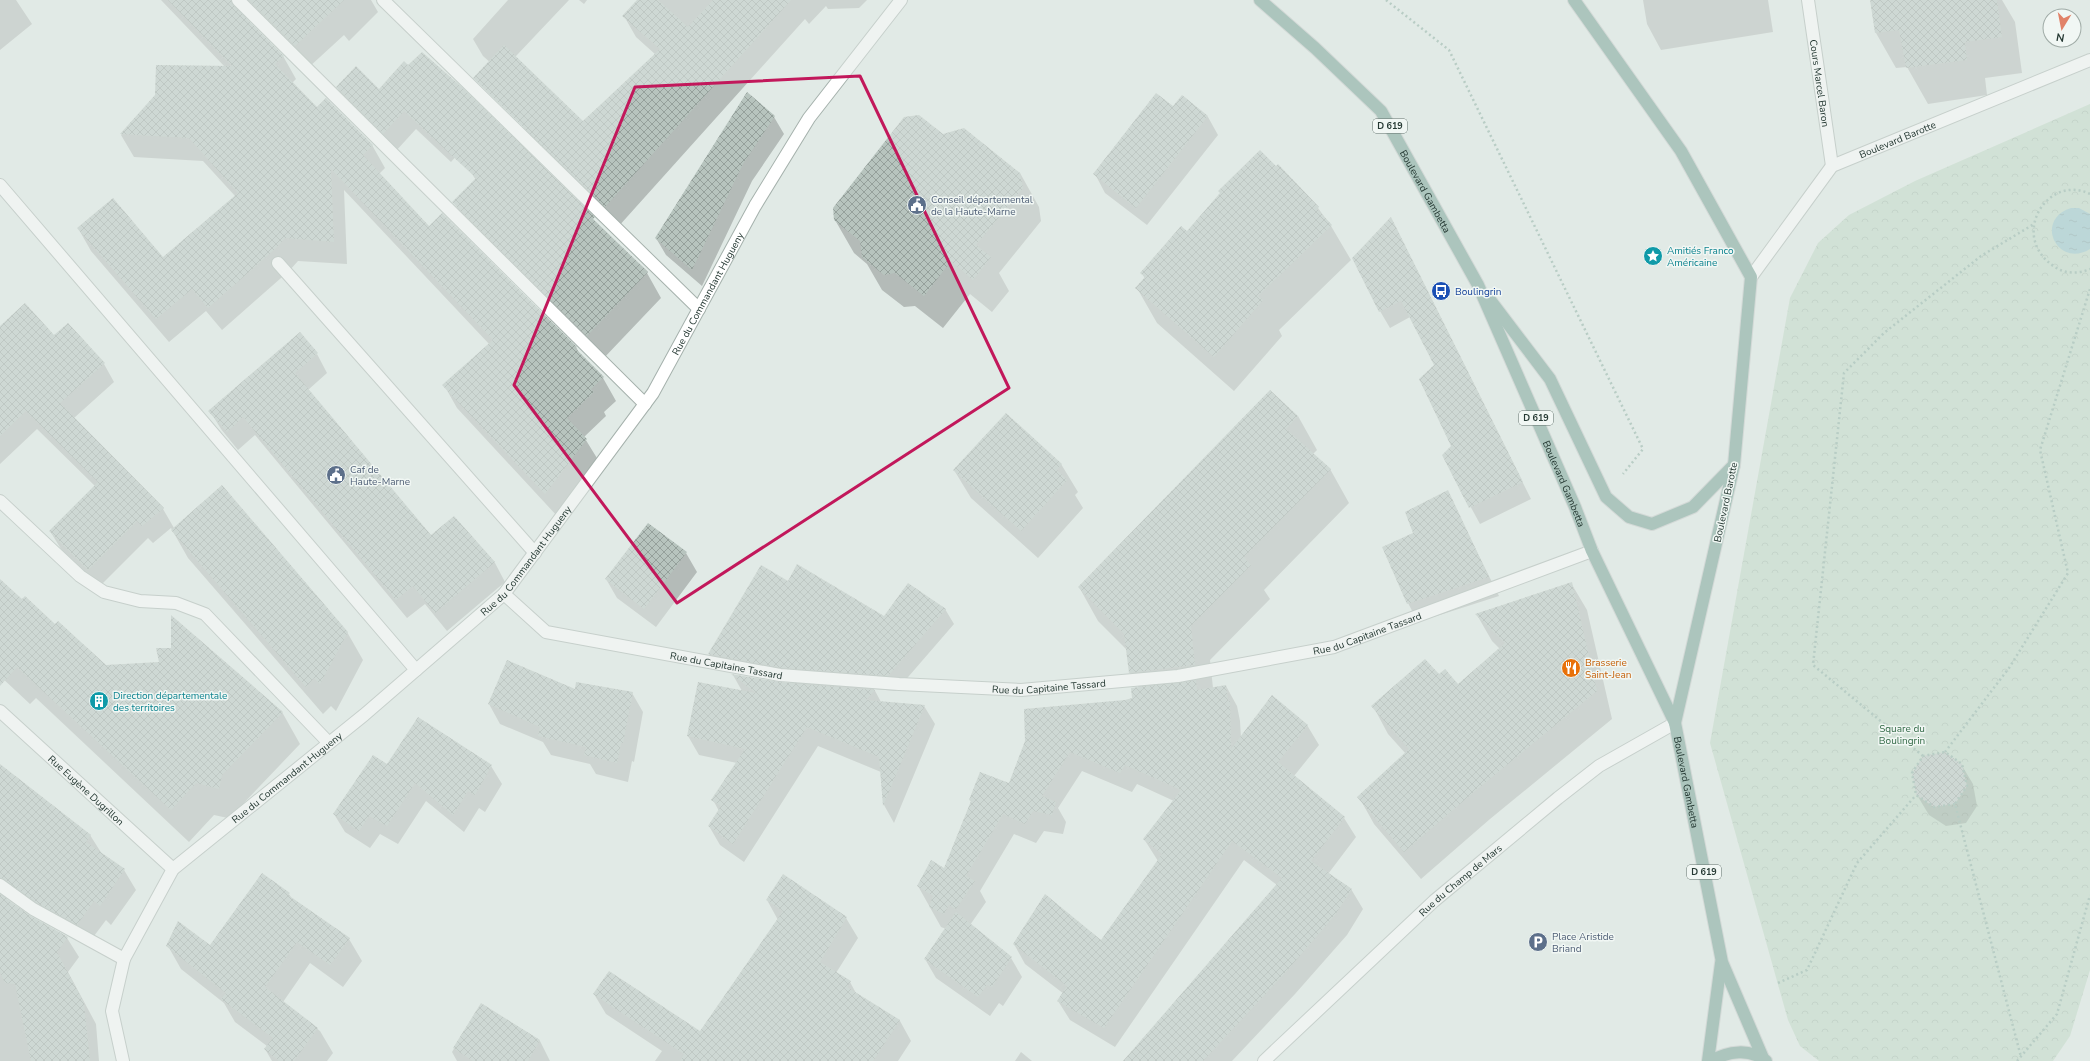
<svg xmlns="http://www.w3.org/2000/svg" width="2090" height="1061" font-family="'Nunito Sans',sans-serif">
<defs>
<pattern id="park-crowns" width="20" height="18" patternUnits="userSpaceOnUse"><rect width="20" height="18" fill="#bcd8c3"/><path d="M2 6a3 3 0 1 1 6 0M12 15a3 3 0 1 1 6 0" fill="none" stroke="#a1baa8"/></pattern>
<pattern id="water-ripples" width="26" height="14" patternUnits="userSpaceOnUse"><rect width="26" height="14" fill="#8fc1c8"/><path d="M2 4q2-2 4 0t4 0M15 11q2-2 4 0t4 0" fill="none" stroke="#759ea3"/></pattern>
<pattern id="building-cross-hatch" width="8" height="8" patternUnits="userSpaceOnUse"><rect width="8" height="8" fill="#b7c4be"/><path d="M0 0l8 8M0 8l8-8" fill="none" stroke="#95a09b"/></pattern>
</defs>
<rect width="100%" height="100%" fill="#e1eae6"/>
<path fill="url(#park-crowns)" d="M2090 104V970L2070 1036 2053 1061H1819L1800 1046 1788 1020 1710 743 1790 298 1818 243 1849 215 1915 181Z"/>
<path fill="url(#water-ripples)" d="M2071 208H2079L2090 214V249C2058 269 2033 220 2071 208Z"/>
<path fill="#0003" d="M0 0H16L32 24 0 50Z
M161 0H371L378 12 349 41 344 35 308 68 249 15 246 19 283 56 296 79 292 83 317 109 372 145 385 168 379 174 429 227 576 347 580 355 603 378 616 401 604 412 606 416 584 437 600 463 558 517 457 408 444 385 490 345 344 190 347 264 298 261 289 271 222 330 206 311 169 342 91 251 78 228 163 259 235 196 203 161 134 157 121 135 156 95 225 67Z
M508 0H569L501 72 483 56 473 39Z
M579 0H587L584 4Z
M639 0H867L859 8 828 9 826 6 809 24 805 19 618 227 533 144 521 123H583L656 55 636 37 624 16Z
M1643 0H1768L1773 32 1661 50 1647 24Z
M1871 0H2002L2015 22 2022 73 1985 78 1987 95 1928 104 1907 67 1896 68 1876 33Z
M337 87 379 90 486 122 451 162 416 129 395 152 348 106Z
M1182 97 1208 117 1218 135 1147 225 1105 193 1095 174 1173 107Z
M774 117 784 134 752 181 702 286 666 255 656 238Z
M943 136 1020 173 1039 207 1041 221 999 273 1009 291 992 312 970 294 943 328 915 306 904 307 882 290 867 264 854 253 835 220Z
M1278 166 1318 208 1331 226 1351 260 1279 330 1282 336 1234 391 1157 323 1137 288 1145 279 1142 273 1188 232Z
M472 174 647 273 661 298 602 360 468 227 454 202 476 180Z
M1391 219 1531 499 1480 524 1443 456 1453 446 1435 365 1410 317 1390 328 1380 311Z
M0 327 54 337 104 364 114 382 74 418 163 509 174 528 347 632 363 660 336 711 331 706 323 714 188 558 171 528 153 543 148 538 99 587 61 549 50 531 95 486 37 429 0 464Z
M317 354 327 373 308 390 431 537 454 517 495 563 505 582 447 631 425 604 407 618 255 435 238 450 221 429 210 411Z
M1298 416 1317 450 1313 454 1330 469 1349 503 1264 590 1270 599 1210 660 1213 688 1226 686 1237 706 1240 721 1241 738 1307 725 1319 745 1294 776 1344 818 1356 837 1328 874 1351 889 1363 909 1347 935 1295 994 1232 1061H1124L1277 885 1244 860 1115 1047 1070 1020 1058 1001 1064 994 1025 964 1014 944 1101 942 1158 861 1144 839 1174 801 1137 784 1132 792 1082 771 1058 808 1066 822 1063 834 1044 831 1036 843 1014 834 980 891 986 902 970 925 1011 958 1022 977 1003 1006 999 1003 990 1016 936 978 925 959 946 929 941 927 918 886 945 869 971 802 970 800 1009 785 1126 701 1133 698 1139 688 1130 673 1127 650 1098 621 1079 587Z
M1061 464 1078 492 1075 495 1083 508 1038 558 971 498 954 470Z
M1447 492 1499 596 1418 622 1408 603 1415 533Z
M686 553 697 572 656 627 617 598 606 579Z
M0 580 22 601 106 667 282 712 300 744 240 807 237 820 214 815 189 842 36 698 30 704 0 676Z
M789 582 884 618 945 609 954 624 896 691 874 689 881 702 924 706 935 724 894 823 884 805 881 772 818 746 744 862 720 845 709 826 719 811 713 800 737 763 699 755 688 736 742 691 733 675 792 684V683L717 669 709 654Z
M1571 583 1587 610 1612 719 1490 819 1421 879 1374 824 1359 797 1406 754 1388 734 1373 706 1439 676 1458 686 1500 649 1492 641 1477 615Z
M632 693 643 712 634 762 632 761 628 782 596 774 590 764 551 755 543 742 500 724 489 704Z
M1961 764 1973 784 1977 806 1966 823 1946 826 1929 815 1917 795Z
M387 765 491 766 502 784 485 812 479 808 464 832 426 801 398 844 380 834 370 848 345 832 334 814Z
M0 780 90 835 102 854 124 870 136 890 111 925 106 920 88 944 8 898 6 900 28 916 67 938 79 957 68 972 96 1024 99 1061H0Z
M289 894 292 899 349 939 362 961 343 987 310 963 283 1002 320 1031 333 1053 327 1061H272L265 1049 267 1046 235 1022 224 1003 181 969 168 946H210Z
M767 900 846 918 858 938 836 973 850 982 857 995 900 1021 911 1041 898 1061H655L662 1051 606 1014 594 994 700 1033 778 920Z
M481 1004 540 1041 550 1061H457L452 1052Z
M1021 1052 1032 1061H1015Z"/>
<path fill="url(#building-cross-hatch)" d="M168 0H231L233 5 284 56 275 64 317 107 326 98 373 145 363 155 429 226 442 213 577 347 575 348 604 377 591 389 594 392 567 418 587 439 545 494 442 385 493 340 331 169 334 242 285 238 276 248 208 308 192 289 156 319 77 228 113 198 163 257 238 193 189 138 120 134 155 95 156 65 232 66Z
M249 0H344L295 46Z
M637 0H658L688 27 713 0H791L605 207 473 78 504 45 583 121 660 49 622 16Z
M1870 0H1997L2002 37 1965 42 1967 60 1906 68 1899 30 1875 33Z
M422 52 463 88 595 217 593 219 648 272 587 336 452 202 476 178 404 111 383 134 336 87 356 66 379 89 404 61 408 65Z
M747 92 775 116 743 164 692 270 655 238Z
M1156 93 1173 106 1182 95 1208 116 1136 208 1093 174Z
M919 115 943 134 964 128 1020 173 1023 188 976 245 991 257 973 280 951 261 924 296 895 273 884 275 862 257 860 241 834 220 833 208 904 117Z
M1260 150 1276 166 1278 164 1319 207 1317 209 1332 225 1258 296 1263 300 1214 357 1135 288 1145 277 1140 273 1181 226 1187 231 1220 193 1218 191Z
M1391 217 1523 482 1469 508 1442 455 1451 446 1419 379 1434 365 1401 301 1379 312 1352 258Z
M25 303 54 335 68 323 105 363 60 403 164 508 142 526 137 521 88 570 49 531 98 482 26 411 0 436V326Z
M300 332 318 353 295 373 431 535 454 516 495 562 435 613 413 586 396 600 243 417 227 432 208 411Z
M1270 390 1298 416 1286 429 1331 469 1244 557 1251 565 1191 626 1195 665 1129 673 1124 634 1078 587Z
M1006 413 1062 464 1057 470 1067 480 1021 531 953 470Z
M222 485 348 632 320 684 314 678 306 687 171 530Z
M1448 490 1489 577 1407 604 1382 547 1413 533 1405 512Z
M648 523 687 552 644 609 605 579Z
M797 564 884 616 908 583 946 609 888 676 781 668 708 654 761 565 788 581Z
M0 579 22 599 25 596 55 624 58 621 106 665 159 662 156 648H171V615L283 712 222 775 219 789 196 783 171 810 17 667 0 686Z
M1572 582 1597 691 1475 791 1404 852 1357 797 1409 749 1371 706 1425 659 1439 674 1445 669 1458 684 1505 643 1475 614Z
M507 660 575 689 576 682 633 692 623 743H621L617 763 584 755 586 747 538 736 540 727 488 704Z
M731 674 779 682 875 690 866 700 925 705 883 806 879 757 807 727 733 844 708 826 721 806 711 800 745 749 687 736 698 682 756 693Z
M1196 680 1197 690 1226 685 1228 701 1230 700 1231 749 1272 695 1308 725 1278 762 1345 817 1311 861 1352 889 1335 915 1284 974 1203 1061H1123L1282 878 1232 841 1104 1028 1057 1001 1067 986 1013 944 1045 894 1101 940 1162 854 1143 839 1181 790 1125 765 1120 773 1070 752 1042 796 1056 802 1052 815 1033 811 1025 824 1003 814 966 876 975 881 956 909 949 905 944 914 929 907 933 896 917 886 931 860 944 868 971 801 969 800 980 772 1009 783 1025 741 1024 709 1125 700 1132 698 1131 688Z
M418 717 492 765 475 795 468 791 453 815 415 783 387 826 369 816 359 831 333 814 373 755 387 764Z
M1945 752 1962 764 1967 786 1955 804 1934 807 1916 795 1912 773 1923 756Z
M0 764 91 835 86 842 125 869 100 906 94 901 77 925 37 903 0 878Z
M262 873 290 893 288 895 350 938 330 965 297 942 265 987 318 1028 294 1061H279L264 1049 273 1038 221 999 226 993 166 946 178 921 210 945Z
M783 874 847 917 820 962 851 981 847 987 900 1020 873 1061H680L684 1054 593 994 609 971 700 1031 783 911 766 900Z
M0 894 29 915 68 937 57 952 84 1003 90 1061H31L15 984 5 983 0 972Z
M956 912 1012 957 992 987 987 985 978 997 924 959Z
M481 1003 540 1040 528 1061H473L453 1048Z"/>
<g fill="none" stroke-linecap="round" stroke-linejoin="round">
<defs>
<path id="service" d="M238 0 645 404
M383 0 699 309
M0 185 416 670
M278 263 535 553
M0 501 80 576 104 592 140 601 176 603 205 614 329 743
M0 885 33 909 124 959"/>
<g id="minor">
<path id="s1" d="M1808 0 1832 166"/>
<path id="s2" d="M1751 277 1832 166 2090 60"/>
<path id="s3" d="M504 594 546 632 780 675 899 684 1021 690 1178 676 1334 647 1592 551"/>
<path id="s4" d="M0 711 173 869"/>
<path id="s5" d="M123 1061 112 1011 124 959 173 869 364 715 504 594 653 393 755 206 809 118 901 0"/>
<path id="s6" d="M1264 1061 1434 901 1558 798 1599 766 1675 723"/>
</g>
<g id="primary">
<path id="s7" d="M1260 0 1315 48 1381 111 1478 285 1575 507 1592 551 1675 723 1722 962 1763 1058"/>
<path d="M1574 0 1681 151 1751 277 1734 465 1675 723"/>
<path d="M1490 300 1550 379 1606 497 1629 517 1652 524 1693 507 1734 465"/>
<path d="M1708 1061 1721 963"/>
<path d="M1711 1061C1728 1051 1750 1048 1766 1061"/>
</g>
</defs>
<use href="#service" stroke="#a5b1ac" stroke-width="14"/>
<use href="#minor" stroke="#a5b1ac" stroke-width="14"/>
<use href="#primary" stroke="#c2c7c6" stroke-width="14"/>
<path stroke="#85aa9d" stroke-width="2.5" stroke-dasharray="2 3" stroke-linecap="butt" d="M1386 0 1449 50 1643 449 1623 474
M2090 194C2047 173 2008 237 2055 267 2065 274 2079 274 2090 269
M1945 752 2009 668 2068 573 2040 450 2090 289
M1923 756 1813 665 1844 373 1884 333 1981 256 2034 224
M1955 804 1934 807 1916 795 1912 773 1923 756 1945 752 1962 764 1967 786 1955 804 2021 1057
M1778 983 1807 970 1857 863 1916 795
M2017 1061 2057 1014 2090 895"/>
<use href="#service" stroke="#fff" stroke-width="12"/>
<use href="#minor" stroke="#fff" stroke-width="12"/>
<use href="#primary" stroke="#6b9a8d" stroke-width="12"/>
</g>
<path d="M0 0H2090V1061H0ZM860 76 1009 388 677 603 514 385 635 87Z" fill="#e1eae6" fill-opacity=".55" fill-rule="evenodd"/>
<path fill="none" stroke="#c2185b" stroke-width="3" stroke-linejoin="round" d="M860 76 1009 388 677 603 514 385 635 87Z"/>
<defs>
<symbol id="civic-disc" viewBox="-11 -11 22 22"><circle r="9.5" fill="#5c6f8a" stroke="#f1f7f4"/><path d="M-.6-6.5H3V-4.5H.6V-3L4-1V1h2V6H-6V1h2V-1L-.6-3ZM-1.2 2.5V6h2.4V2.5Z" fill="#fff"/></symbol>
<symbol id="sight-disc" viewBox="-11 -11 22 22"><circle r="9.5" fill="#0f9aa8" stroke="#f1f7f4"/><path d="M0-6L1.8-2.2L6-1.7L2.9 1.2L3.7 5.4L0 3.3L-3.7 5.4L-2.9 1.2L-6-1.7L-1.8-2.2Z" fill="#fff"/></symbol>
<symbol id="bus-disc" viewBox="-11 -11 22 22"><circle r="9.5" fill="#1a4fb4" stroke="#f1f7f4"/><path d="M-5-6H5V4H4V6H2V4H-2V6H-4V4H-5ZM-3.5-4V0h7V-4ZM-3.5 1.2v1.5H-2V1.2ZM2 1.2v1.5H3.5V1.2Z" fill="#fff"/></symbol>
<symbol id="restaurant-disc" viewBox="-11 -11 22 22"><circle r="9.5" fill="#e8710a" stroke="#f1f7f4"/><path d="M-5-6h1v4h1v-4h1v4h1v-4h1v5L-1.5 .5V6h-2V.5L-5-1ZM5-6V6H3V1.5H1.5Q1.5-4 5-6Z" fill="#fff"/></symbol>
<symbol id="building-disc" viewBox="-11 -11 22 22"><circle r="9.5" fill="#0f9aa8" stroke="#f1f7f4"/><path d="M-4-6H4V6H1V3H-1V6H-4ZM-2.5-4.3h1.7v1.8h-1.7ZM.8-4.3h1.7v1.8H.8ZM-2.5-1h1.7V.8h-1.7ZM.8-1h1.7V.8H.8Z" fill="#fff"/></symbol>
<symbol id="parking-disc" viewBox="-11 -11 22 22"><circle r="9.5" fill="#5c6f8a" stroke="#f1f7f4"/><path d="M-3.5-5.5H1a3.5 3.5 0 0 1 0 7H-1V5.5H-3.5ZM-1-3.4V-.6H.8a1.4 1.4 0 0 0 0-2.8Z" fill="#fff"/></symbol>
</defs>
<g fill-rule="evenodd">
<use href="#civic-disc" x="906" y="194" width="22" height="22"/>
<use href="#sight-disc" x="1642" y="245" width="22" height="22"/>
<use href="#bus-disc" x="1430" y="280" width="22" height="22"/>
<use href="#civic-disc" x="325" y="464" width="22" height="22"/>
<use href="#restaurant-disc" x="1560" y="657" width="22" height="22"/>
<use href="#building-disc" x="88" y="690" width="22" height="22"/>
<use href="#parking-disc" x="1527" y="931" width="22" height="22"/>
</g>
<g text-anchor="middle" stroke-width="3" stroke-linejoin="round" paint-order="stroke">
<g fill="#f1f7f4" stroke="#62716c" stroke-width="1">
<rect x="1373" y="119" width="34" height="14" rx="3"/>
<rect x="1519" y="411" width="34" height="14" rx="3"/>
<rect x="1687" y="865" width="34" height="14" rx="3"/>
</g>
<g font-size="9" font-weight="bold" fill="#243832">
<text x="1390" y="129">D 619</text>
<text x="1536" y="421">D 619</text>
<text x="1704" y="875">D 619</text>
</g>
<g font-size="10" fill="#243832" stroke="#f1f7f4">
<text dy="4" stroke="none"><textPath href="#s1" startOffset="84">Cours Marcel Baron</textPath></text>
<text dy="4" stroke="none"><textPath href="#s2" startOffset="208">Boulevard Barotte</textPath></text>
<text dy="4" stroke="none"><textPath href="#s7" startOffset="256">Boulevard Gambetta</textPath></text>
<text dy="4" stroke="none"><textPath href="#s5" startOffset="1001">Rue du Commandant Hugueny</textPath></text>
<text dy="4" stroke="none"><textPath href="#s7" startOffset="580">Boulevard Gambetta</textPath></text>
<text transform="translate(1725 502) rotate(-78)" y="4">Boulevard Barotte</text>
<text dy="4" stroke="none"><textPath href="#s5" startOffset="677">Rue du Commandant Hugueny</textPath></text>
<text dy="4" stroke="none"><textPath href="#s3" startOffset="888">Rue du Capitaine Tassard</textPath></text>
<text dy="4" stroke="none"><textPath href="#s3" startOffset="240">Rue du Capitaine Tassard</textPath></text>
<text dy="4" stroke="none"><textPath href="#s3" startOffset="564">Rue du Capitaine Tassard</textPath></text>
<text dy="4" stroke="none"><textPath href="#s5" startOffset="353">Rue du Commandant Hugueny</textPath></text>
<text dy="4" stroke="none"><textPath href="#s7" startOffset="904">Boulevard Gambetta</textPath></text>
<text dy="4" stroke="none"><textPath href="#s4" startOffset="117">Rue Eugène Dugrillon</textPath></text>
<text dy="4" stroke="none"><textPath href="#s6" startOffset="267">Rue du Champ de Mars</textPath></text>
</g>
<g font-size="10" fill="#4e5e75" stroke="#f1f7f4" text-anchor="start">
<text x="931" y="203">Conseil départemental<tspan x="931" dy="12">de la Haute-Marne</tspan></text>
<text x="350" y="473">Caf de<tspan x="350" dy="12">Haute-Marne</tspan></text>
<text x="1552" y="940">Place Aristide<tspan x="1552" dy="12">Briand</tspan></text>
</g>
<g font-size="10" fill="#0d838f" stroke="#f1f7f4" text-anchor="start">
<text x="1667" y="254">Amitiés Franco<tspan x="1667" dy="12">Américaine</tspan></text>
<text x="113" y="699">Direction départementale<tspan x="113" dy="12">des territoires</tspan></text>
</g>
<g font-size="10" fill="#164399" stroke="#f1f7f4" text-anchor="start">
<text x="1455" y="295">Boulingrin</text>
</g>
<g font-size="10" fill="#c56008" stroke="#f1f7f4" text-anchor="start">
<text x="1585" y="666">Brasserie<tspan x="1585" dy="12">Saint-Jean</tspan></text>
</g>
<g font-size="10" fill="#336a47" stroke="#f1f7f4">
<text x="1902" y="732">Square du<tspan x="1902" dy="12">Boulingrin</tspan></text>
</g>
</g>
<g transform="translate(2062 28) rotate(190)"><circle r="19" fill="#f1f7f4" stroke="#9faba6"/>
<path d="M0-3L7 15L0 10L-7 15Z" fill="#e18268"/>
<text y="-6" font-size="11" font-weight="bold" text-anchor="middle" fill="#243832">N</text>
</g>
</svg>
